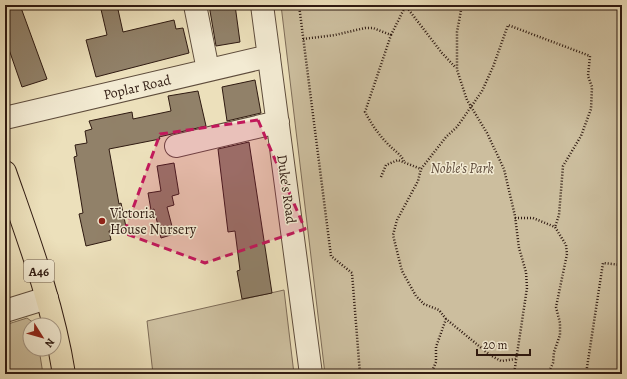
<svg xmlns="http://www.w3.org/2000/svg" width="627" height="379" font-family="Alegreya,serif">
<rect width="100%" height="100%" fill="#ece0bb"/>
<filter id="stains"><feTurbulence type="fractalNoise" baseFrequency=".005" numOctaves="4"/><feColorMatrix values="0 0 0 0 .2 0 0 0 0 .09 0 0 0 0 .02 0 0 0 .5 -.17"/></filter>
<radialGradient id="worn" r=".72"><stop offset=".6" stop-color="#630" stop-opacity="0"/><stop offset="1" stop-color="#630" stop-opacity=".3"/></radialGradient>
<path fill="#ccbe9e" stroke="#7e6c58" d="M281 5H622V374H325Z
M284 290 294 374H153L147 321Z
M27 318 34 323 35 325H30V349H39L43 374H5V325Z"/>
<path fill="#918169" stroke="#2f1a11" d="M5 5H20L47 79 22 87 5 38Z
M100 5H117L123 32 174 20 176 29 183 28 189 53 96 77 86 40 107 35Z
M209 5H235L240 42 216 46Z
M255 80 261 113 227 121 222 87Z
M198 91 206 126 159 137 160 139 109 149 119 204 121 203 126 227 109 231 111 240 86 246 79 214 83 213 74 157 77 156 75 145 87 143 85 131 92 129 89 121 132 112 133 119 171 111 168 96Z
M249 142 272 293 242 299 237 271 240 270 235 231 228 232 218 149Z
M174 163 179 194 172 196 174 205 167 207 174 234 161 238 154 209 151 210 148 193 161 191 157 166Z"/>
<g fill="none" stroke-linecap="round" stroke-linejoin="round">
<defs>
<path id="minor" d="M195 5 208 70
M262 5 311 374
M5 118 269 56
M176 146 278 122
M5 311 47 298"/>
<path id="major" d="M5 172C28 238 53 304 64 374"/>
</defs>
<use href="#minor" stroke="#5e4c3c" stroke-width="24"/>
<use href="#major" stroke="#2f1a11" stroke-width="24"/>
<path stroke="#2f1a11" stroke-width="2.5" stroke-dasharray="1 2" stroke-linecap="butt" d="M299 5 331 256 352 273 360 374
M405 5 442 53 456 68
M462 5 457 32V70L467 100 487 133 504 169 515 216 519 248 526 272 527 288 514 374
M621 5 622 6
M391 35 406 5
M303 39 335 35 365 28H373L391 35 365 112C371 123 378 134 387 143 393 150 399 152 404 161
M381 177 386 165 398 160 421 169
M515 218H533L555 227 566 245 567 254 556 307 560 323V335L554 352 553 363 548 374
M446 319 439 310 424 304 416 296 402 271 393 235 397 220 418 181 421 169 446 137 457 127 482 91 493 67 508 25 590 56 588 76 592 87 591 109 581 136 563 166 559 215 555 227
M431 374 436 362V347L446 319 490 355 501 361 516 359
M586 374 603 263 622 265"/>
<use href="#minor" stroke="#f3ebd3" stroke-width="22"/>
<use href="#major" stroke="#ece0bb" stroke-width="22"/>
</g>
<path fill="#c2185b" fill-opacity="0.2" stroke="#c2185b" stroke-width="3" stroke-dasharray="8 5" stroke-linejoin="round" d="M258 120 305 229 205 263 124 233 160 134Z"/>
<circle fill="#8f2418" stroke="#f3ebd3" stroke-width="1.5" cx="102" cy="221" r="4"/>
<g text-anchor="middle" stroke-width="3" stroke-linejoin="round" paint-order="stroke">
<rect fill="#f3ebd3" stroke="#6a594b" stroke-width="1" x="24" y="260" width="30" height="22" rx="3"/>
<g font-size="13" font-weight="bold" fill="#2f1a11">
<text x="39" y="276">A46</text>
</g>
<g font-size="14" fill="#2f1a11" stroke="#f3ebd3">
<text transform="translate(137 87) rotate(-13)" y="5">Poplar Road</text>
<text transform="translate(287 189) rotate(82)" y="5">Duke's Road</text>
</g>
<g font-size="14" font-style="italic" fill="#5e4b3b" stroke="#f3ebd3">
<text x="462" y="173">Noble's Park</text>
</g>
<g font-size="14" fill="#2f1a11" stroke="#f3ebd3" text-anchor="start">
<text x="110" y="218">Victoria<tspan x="110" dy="16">House Nursery</tspan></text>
</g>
</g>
<rect width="627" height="379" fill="none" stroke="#ece0bb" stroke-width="20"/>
<rect x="6" y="6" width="615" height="367" fill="none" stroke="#2f1a11" stroke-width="2"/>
<rect x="10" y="10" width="607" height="359" fill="none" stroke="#2f1a11"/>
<g transform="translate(42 337) rotate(127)"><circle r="19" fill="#f3ebd3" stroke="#a59785"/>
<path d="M0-3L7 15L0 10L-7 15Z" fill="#8f2418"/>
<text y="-6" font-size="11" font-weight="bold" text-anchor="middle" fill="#2f1a11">N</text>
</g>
<path d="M477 349v6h53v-6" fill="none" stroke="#2f1a11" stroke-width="2"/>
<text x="483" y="349" font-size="12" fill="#2f1a11" stroke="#f3ebd3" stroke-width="3" paint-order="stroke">20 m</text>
<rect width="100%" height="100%" filter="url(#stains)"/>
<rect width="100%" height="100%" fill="url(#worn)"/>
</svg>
